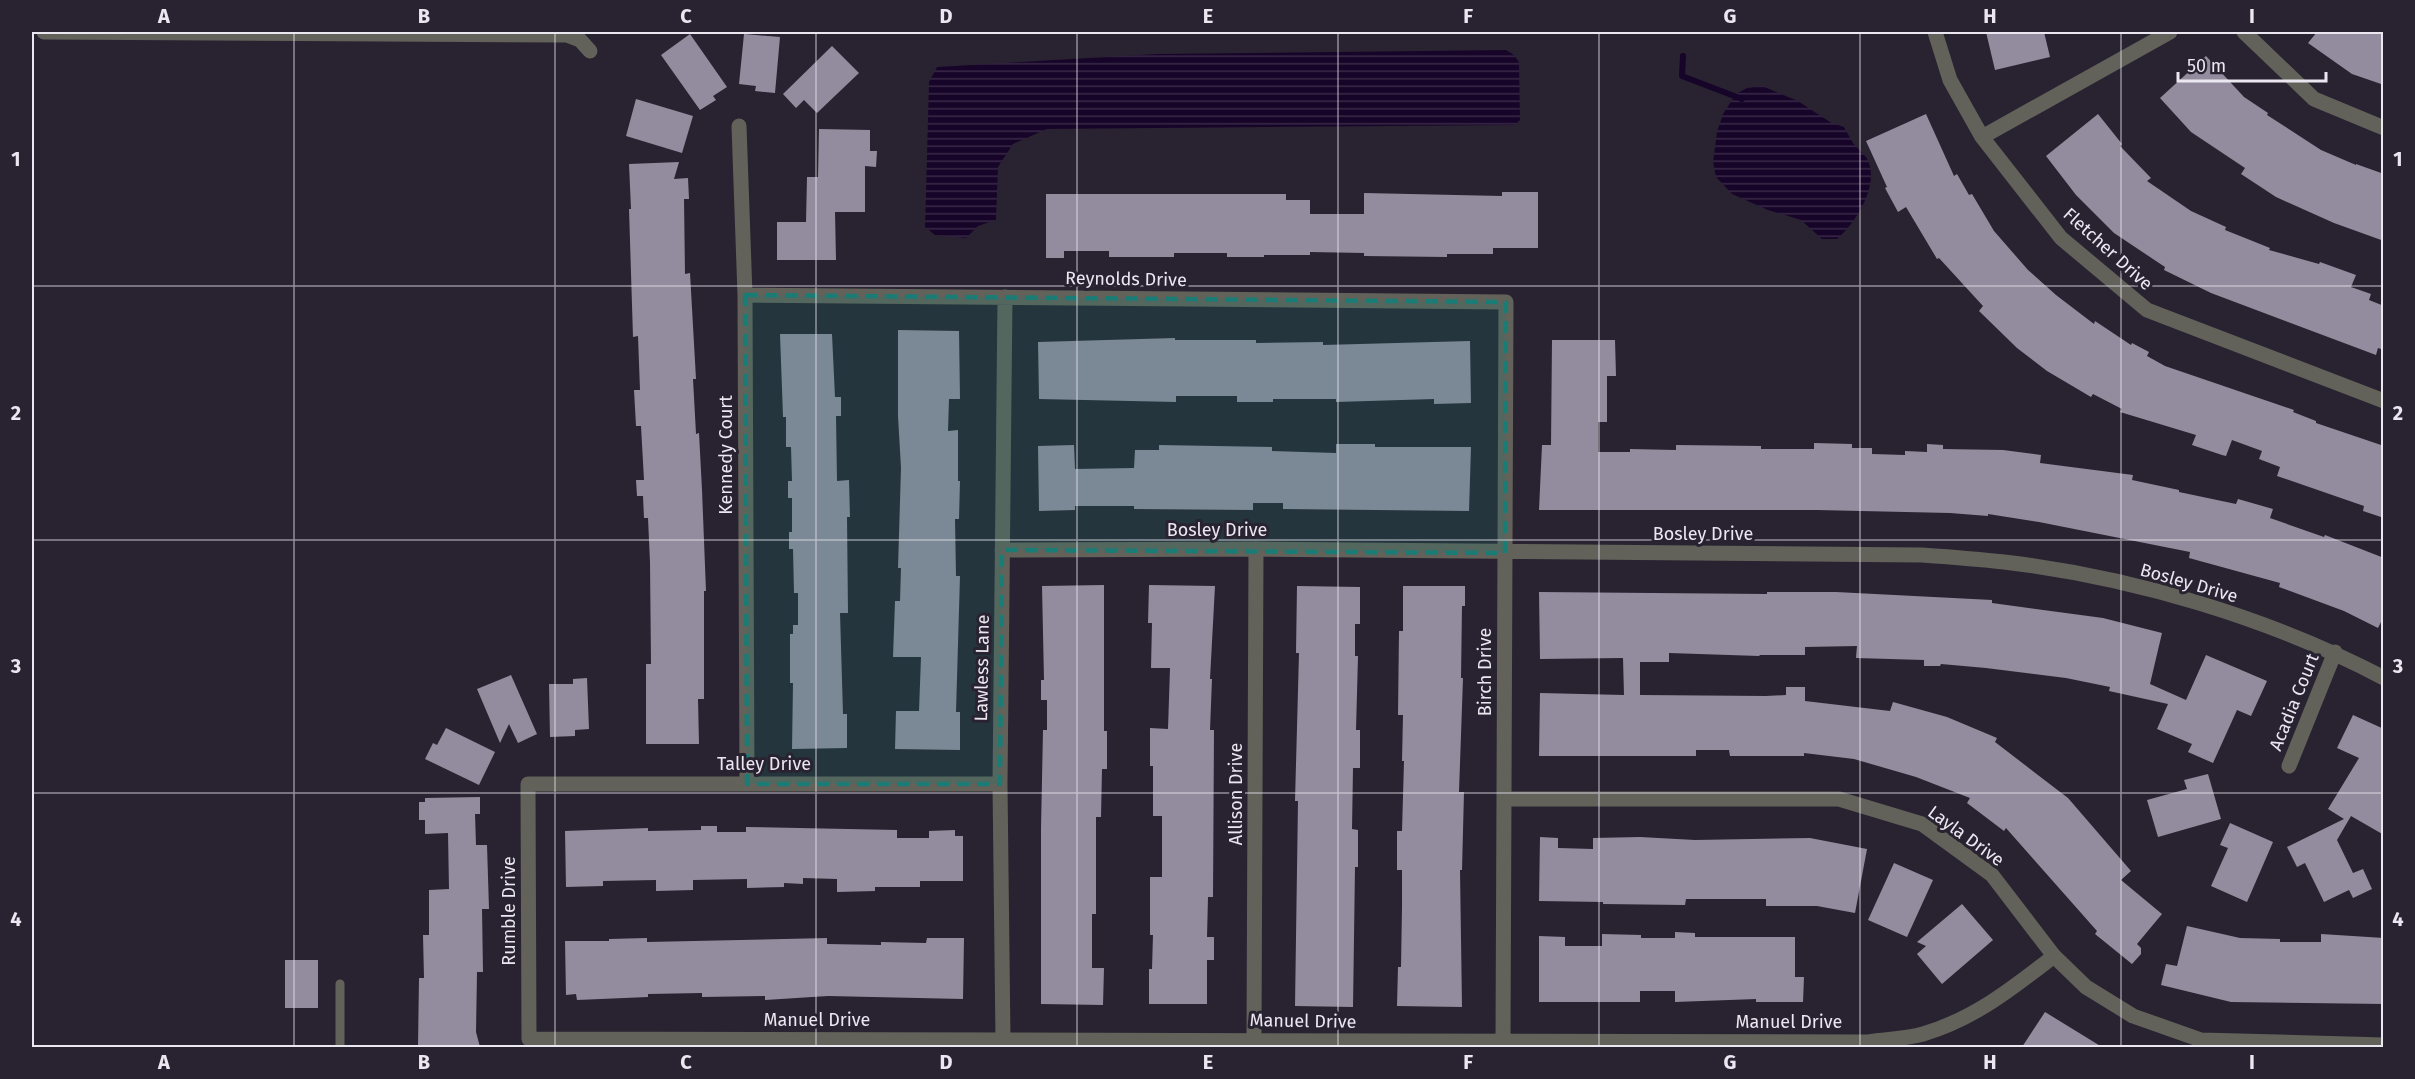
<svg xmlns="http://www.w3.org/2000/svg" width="2415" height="1079" font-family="'Fira Sans',sans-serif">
<defs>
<pattern id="water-rules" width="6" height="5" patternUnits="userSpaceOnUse" patternTransform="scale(1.5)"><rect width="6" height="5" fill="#170529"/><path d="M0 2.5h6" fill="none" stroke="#392948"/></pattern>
</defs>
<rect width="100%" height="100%" fill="#292331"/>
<path fill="url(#water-rules)" d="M1506 50 1514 55 1519 62 1520 120 1515 125 1047 129 1013 144 998 167 996 220 978 226 966 238 935 235 925 227 929 82 937 67 1157 54Z
M1762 86 1798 101 1830 122 1844 127C1847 132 1850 138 1853 143 1857 148 1862 152 1866 157 1882 182 1856 223 1837 239H1822L1801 220 1768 210 1732 194 1716 177 1713 162 1717 132 1723 114 1736 94 1747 88Z"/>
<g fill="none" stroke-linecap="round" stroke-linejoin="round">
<path stroke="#170529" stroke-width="6" d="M1683 56 1682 76 1742 99"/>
</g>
<path fill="#938c9e" d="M1986 32H2044L2050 57 1995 70Z
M2317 32H2384V85L2352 74 2308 43Z
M690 34 727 87 713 96 716 100 700 110 661 55Z
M744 34 780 37 775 93 755 91 756 86 739 84Z
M832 46 859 73 817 113 804 100 796 108 783 94Z
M2206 56 2244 97 2268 113 2267 115 2321 150 2356 165V164L2384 174V241L2334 223 2276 197 2241 174 2245 168 2191 132 2160 98Z
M636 99 693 116 682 153 626 136Z
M1926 114 1954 176 1957 174 1969 195 1972 194 1994 231 2028 270 2056 295 2094 324 2095 321 2131 345 2132 343 2149 352 2147 356 2165 366 2294 410 2293 412 2316 421V423L2384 446V518L2363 511 2364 506 2277 476 2280 467 2259 459 2262 451 2232 440 2226 456 2222 455 2192 445 2196 435 2120 412 2122 409 2093 394 2091 397 2047 371 2017 348 1979 311 1983 306 1939 258 1937 259 1906 207 1898 212 1885 188 1887 187 1866 141Z
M2098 114 2122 144 2120 146 2151 178 2147 181 2191 211 2226 227 2225 230 2270 248 2269 250 2319 264 2320 262 2356 275 2351 287 2371 294 2369 300 2384 306V350L2378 348 2376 355 2211 293 2164 270 2165 267 2114 233 2076 195 2046 156Z
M819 129 870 130V151H877L876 167 865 166V212H835L836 260H777V222H806L807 177H818Z
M679 162 674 179 688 178 689 199H684L685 274 690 273 696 379H693L696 434 699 433 702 490 706 591H704V699H698L699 744H646V664H651L650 562 648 518H644L643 496H637L636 480H644L641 426H636L634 390H640L638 336 633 337 629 209H631L629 164Z
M1502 192H1538V248H1493V254H1447V257L1364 256V253L1310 252V255H1264V257H1227V253H1174V257H1109V251H1064V258H1046V194H1286V200H1310V214H1364V193L1502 196Z
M898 330 959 331 960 399H949L948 431 958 430V481H960L959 519H955L956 576H960L956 712H960V750L895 749 896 711H919L921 657H893L895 601H900L901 568H898L901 468 898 416Z
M780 334H832L835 397H841V416H836L837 481 849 480 850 517H847L848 613H840L843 714H847V748L792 749 793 683H790V634H793V625H798V593H794L793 549H789V532H792V498H788V481H792L791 447H786V417H783Z
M1175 338V340H1256V343L1323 342V345L1470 341 1471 403 1434 404V399L1336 402V399H1273V402H1237V396H1176V402L1039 399 1038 342Z
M1552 340H1615L1616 376H1607V422H1598V452H1630V449L1676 450V445L1761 446V449H1814V443L1852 444V448H1872V454L1905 455V451L1927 452V444L1943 445V449L2003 450 2041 455 2040 463 2133 475 2132 480 2179 490V492L2236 504 2238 499 2273 509 2270 518 2324 537 2325 535 2384 558V616L2378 628 2344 611 2279 587 2280 583 2189 558 2190 552 2039 522 1988 514V516L1950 513 1817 510H1539L1542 445H1551Z
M1336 444H1375V447H1471L1469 511 1283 509V503H1253V510L1134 509V506H1075V510L1039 511 1038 446 1074 445 1075 469 1134 468 1135 450H1159V445L1272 447V451L1336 453Z
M1104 585V731H1107V769H1102L1101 817H1096V914H1092V968H1104L1103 1005 1041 1004V829L1043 730H1047V700H1041V680H1044L1042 586Z
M1149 585 1215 586 1210 679H1212L1210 730H1214L1213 897H1208L1207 937H1214V960H1207V1004H1149V969H1152L1153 935H1150V877H1162V816H1153V766H1150V728L1168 729 1170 668H1151L1152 623H1148Z
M1297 586 1360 587V624H1355V656H1358L1356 730H1360V768H1353L1352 829 1358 830V867H1355L1353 1007 1295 1006 1298 801H1295L1299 653H1296Z
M1403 586H1465V606H1462L1461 678H1463L1459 792H1464L1462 870H1460L1462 1007 1397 1006 1398 967H1401L1402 907V870H1397V831H1402L1404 761H1402L1403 715H1398L1399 631H1403Z
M1539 592 1767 594V592H1836L1992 600V603L2103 618 2162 633 2150 684 2186 700 2206 655 2267 681 2251 716 2237 710 2213 763 2188 752 2192 744 2157 729 2168 704 2109 691 2110 687 2066 678 1986 668 1941 664 1940 666H1924V660L1856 658 1857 646 1805 647V655H1760L1759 656 1669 653V662H1640V695L1766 696 1786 695V687H1805V701L1890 711 1893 702 1947 717 1997 738 1995 742 2068 798 2131 871 2121 880 2162 914 2137 944 2141 948V954L2132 964 2095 934 2097 931 2006 828 2004 831 1967 803 1970 798 1916 777 1854 759 1804 753V756H1730L1729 750H1696V756H1539L1540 693 1624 695 1623 658 1540 659Z
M511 675 537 734 518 743 509 724 500 743 477 689Z
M587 678 589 729 575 730V736L550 737 549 684H573V679Z
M2353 715 2384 729V835L2351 816 2337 840 2353 873 2363 869 2372 889 2353 898 2349 890 2324 902 2305 863 2297 867 2287 847 2344 819 2328 809 2359 758 2337 748Z
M446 728 495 752 479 785 425 759 433 743 437 745Z
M2208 774 2221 819 2158 837 2147 800 2187 789 2184 780Z
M480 797V814H475L476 845H487L489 909H482L483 972H477L476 1032 480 1047H418L419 978H424L423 935H429V890L449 889 448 833 425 834V820H419V802H425V798Z
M2230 823 2273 842 2247 902 2211 886 2228 848 2220 845Z
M701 826H717V832H746V827L897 830V838H929V831L955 830V836H963V881H920V887H875V891L837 892V879L803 878V884L784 883V887L747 888V879L693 880V890L656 891V880L603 881V886L566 887 565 831 648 828V831L701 830Z
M1540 837 1558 838V848L1593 849V838L1640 837 1695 840 1810 838 1867 849 1855 913 1817 906H1766V899H1686L1685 905 1603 904V902L1539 901Z
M1894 863 1933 880 1907 937 1868 920Z
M1962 904 1993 940 1942 984 1917 954 1926 946 1917 942Z
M2187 926 2240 938 2280 939V942H2321V934L2384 938V1004L2231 1002 2161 985 2166 964 2177 966Z
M1675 932 1695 933V937H1795V977H1804L1803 1002H1756V999L1675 1002V991H1640V1002H1539V936L1565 937V946H1602V934L1641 935V938H1675Z
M647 938V942L827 938V944L881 945V942L926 943 927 938H964L963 999 828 996 765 1000V996L702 997V993L648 994V997L577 1000 576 994 566 995 565 941H609V939Z
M285 960H318V1008H285Z
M2045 1012 2102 1047H2022Z"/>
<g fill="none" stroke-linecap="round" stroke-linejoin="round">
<path stroke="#62625a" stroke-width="9" d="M340 984V1048"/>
<path stroke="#62625a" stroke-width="15" d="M44 32 567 35 580 40 590 51
M1935 32 1950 80 1982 137 2061 238 2147 310 2384 401
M2244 32 2314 99 2384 128
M739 126 745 295 747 784
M1982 137 2170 32
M745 295 1506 302 1503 1042
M1002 550 1256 549 1922 555C1950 557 1977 559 2004 562 2132 577 2270 618 2384 678
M2289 766 2335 652
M1000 784H528L529 1039 1868 1042C1886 1039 1906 1039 1923 1034 1974 1019 2013 988 2054 956
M1504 799H1839L1922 824 1992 875 2054 956 2086 987 2133 1016 2201 1040 2384 1045
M1003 1040 1000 784 1005 297
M1254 1040 1256 549"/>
</g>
<path fill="#1a7c75" fill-opacity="0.2" stroke="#1a7c75" stroke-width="4.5" stroke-dasharray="12 8" stroke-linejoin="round" d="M745 295 1506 302 1505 553 1002 550 1000 784H747Z"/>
<path fill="none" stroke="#ebe7f1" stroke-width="1.5" stroke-opacity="0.55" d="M294 32V1048M555 32V1048M816 32V1048M1077 32V1048M1338 32V1048M1599 32V1048M1860 32V1048M2121 32V1048M32 286H2384M32 540H2384M32 793H2384"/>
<g text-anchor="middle" stroke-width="6" stroke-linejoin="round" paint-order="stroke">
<g font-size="18" fill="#ebe7f1" stroke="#292331">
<text transform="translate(2108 249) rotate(42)" y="6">Fletcher Drive</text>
<text transform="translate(1126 279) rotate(1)" y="6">Reynolds Drive</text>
<text transform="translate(726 455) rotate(-90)" y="6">Kennedy Court</text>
<text x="1217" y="536">Bosley Drive</text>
<text x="1703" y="540">Bosley Drive</text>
<text transform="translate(2189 583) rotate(16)" y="6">Bosley Drive</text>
<text transform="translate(982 668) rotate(-89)" y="6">Lawless Lane</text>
<text transform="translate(1485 672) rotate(-90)" y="6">Birch Drive</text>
<text transform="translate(2294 702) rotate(-68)" y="6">Acadia Court</text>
<text x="764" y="770">Talley Drive</text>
<text transform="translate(1236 794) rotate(-90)" y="6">Allison Drive</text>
<text transform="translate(1966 836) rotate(36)" y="6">Layla Drive</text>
<text transform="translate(509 911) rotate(-90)" y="6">Rumble Drive</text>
<text x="817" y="1026">Manuel Drive</text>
<text transform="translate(1303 1021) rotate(1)" y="6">Manuel Drive</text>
<text x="1789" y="1028">Manuel Drive</text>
</g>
</g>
<rect width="2415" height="1079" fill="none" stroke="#292331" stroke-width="66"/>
<path d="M2178 72v9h148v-9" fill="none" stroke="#ebe7f1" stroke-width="3"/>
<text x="2187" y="72" font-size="18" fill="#ebe7f1" stroke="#292331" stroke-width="4.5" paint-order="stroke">50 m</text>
<rect x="33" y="33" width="2349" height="1013" fill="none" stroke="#ebe7f1" stroke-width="2"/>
<g font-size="20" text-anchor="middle" font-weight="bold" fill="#ebe7f1">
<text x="164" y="23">A</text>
<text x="424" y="23">B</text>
<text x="686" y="23">C</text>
<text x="946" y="23">D</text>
<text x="1208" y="23">E</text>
<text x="1468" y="23">F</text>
<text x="1730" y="23">G</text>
<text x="1990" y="23">H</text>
<text x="2252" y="23">I</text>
<text x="16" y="166">1</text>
<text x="2398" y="166">1</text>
<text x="16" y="420">2</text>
<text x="2398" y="420">2</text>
<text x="16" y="673">3</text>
<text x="2398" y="673">3</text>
<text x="16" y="926">4</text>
<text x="2398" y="926">4</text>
<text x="164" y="1069">A</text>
<text x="424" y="1069">B</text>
<text x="686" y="1069">C</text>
<text x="946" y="1069">D</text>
<text x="1208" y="1069">E</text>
<text x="1468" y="1069">F</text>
<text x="1730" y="1069">G</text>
<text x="1990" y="1069">H</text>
<text x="2252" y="1069">I</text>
</g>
</svg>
